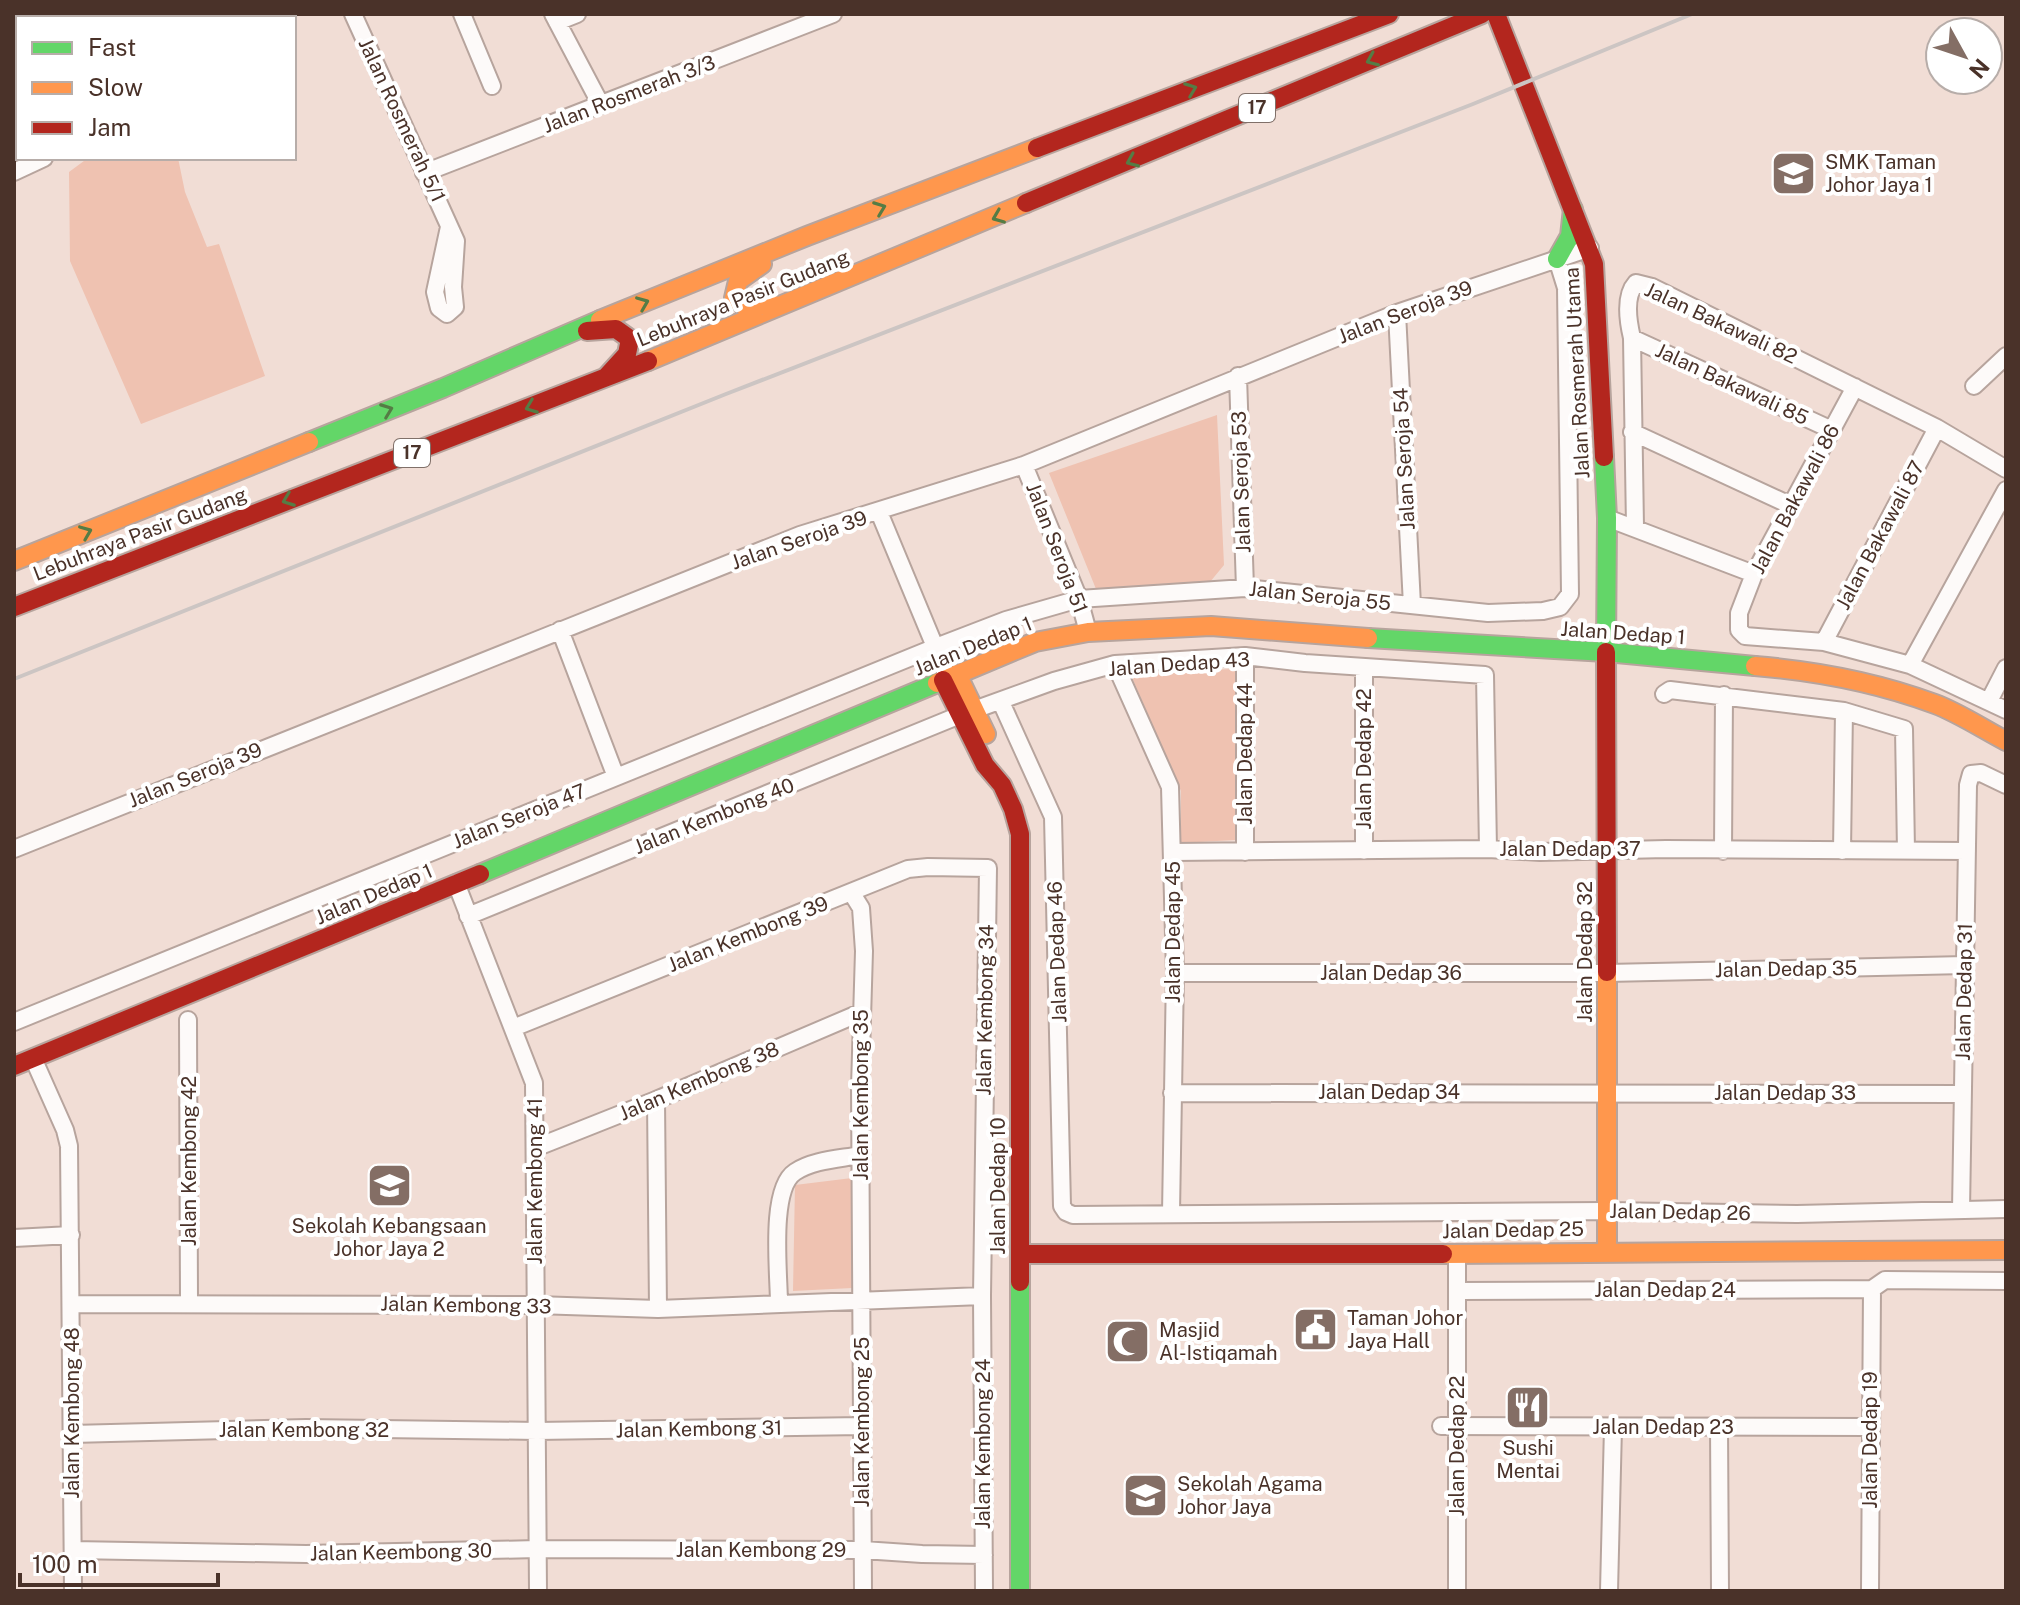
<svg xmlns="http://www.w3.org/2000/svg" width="2020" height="1605" font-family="'Public Sans',sans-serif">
<rect width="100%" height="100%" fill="#f1ddd5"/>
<path fill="#efc2b1" d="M14 14H156L157 18H18V158L14 160Z
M88 158H178L185 192 207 247 219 244 265 376 141 424 70 261 69 172Z
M1217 415 1224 565 1210 582 1096 589 1049 473Z
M1235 669V840L1181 843V791L1130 673Z
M852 1178V1288L793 1291 795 1185Z"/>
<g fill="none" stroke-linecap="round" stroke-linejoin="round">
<path stroke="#a4d8b8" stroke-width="24" d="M14 79 18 78"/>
<defs>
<path id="street" d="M171 14 172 18
M353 14 456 241 453 287 455 307 447 314 439 308 435 292 449 227
M462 14 492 86
M553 14 601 105
M557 22 577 14
M14 172 44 158
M424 173 833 14
M1397 313 1412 605
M1632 338 1832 430
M1238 376 1245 588
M1974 386 2006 356
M1855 387 1754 574 1739 613V630L1745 636 1824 642 1910 665 2006 710
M1632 432 1792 506
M1024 465 1079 599 1088 632
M879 512 948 678
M1607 518 1754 574
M1635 527 1632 338C1628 321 1624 296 1636 283L1652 287 1937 428 2006 469
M560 630 616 777
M1824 642 1937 428
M1245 656V852
M1115 664 1170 787 1175 973 1171 1213
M1910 665 2006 490
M1364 667V851
M1664 694 1670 690 1844 711 1904 729 1906 851
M1989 701 2006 668
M1001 702 1053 817 1062 1206 1066 1212 1073 1215 1606 1211 1797 1214 2006 1209
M974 710 1054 681 1115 664 1245 656 1305 663 1485 675 1488 849
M14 849 800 535 1024 465 1397 313 1590 248
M1723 851 1724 695
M1842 851 1844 711
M1173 852 1488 849 1540 852 1666 849 1967 851
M456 883 534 1083 538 1591
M851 892 861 908 864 951 860 1087 863 1591
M468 916 960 715
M1175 973H1607L1965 965
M188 1020 189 1303
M14 1022 936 647 1006 620 1079 599 1245 588 1488 613 1543 611 1560 607 1570 594 1566 288 1557 259
M513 1028 908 869 928 867 988 868 982 1296 984 1591
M33 1058 65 1130 69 1146 73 1591
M1172 1093 1963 1094
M656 1100 658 1309
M535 1148 656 1100 862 1012
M1961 1210 1968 785 1971 774 1981 773 2006 785
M14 1238 71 1235
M1872 1289 1885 1280 2006 1281
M1458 1291 1872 1289
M71 1304 536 1305 658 1309 982 1296
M779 1304C779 1274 769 1189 795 1172 813 1160 839 1159 860 1155
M1441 1426 1870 1427
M1719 1426 1720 1591
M72 1434 306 1428 537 1431 862 1426
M73 1550 306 1554 537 1549 863 1550 922 1554 984 1555
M1457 1591V1253
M1609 1591 1613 1427
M1870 1591 1872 1289"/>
<path id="fast" d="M1557 259 1570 236 1573 209
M309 442 443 388 600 320
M1604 457 1607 518 1606 652
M1368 638 1606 652 1755 666
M480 874 937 683
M1020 1282V1591"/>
<path id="slow" d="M762 264 738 281 734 298 746 307 774 305
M600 320 807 236 1037 148
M648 361 1026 203
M14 561 309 442
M1755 666C1816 671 1876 682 1935 704 1959 713 1983 729 2006 741
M957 674 986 734
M937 683 1035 642 1088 632 1211 626 1368 638
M1607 972V1252
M1443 1254 2006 1250"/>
<path id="jam" d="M1496 14 1594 264 1604 457
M1037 148 1389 14
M1026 203 1482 14
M587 331 616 329 630 339 627 354 606 377
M14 607 648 361
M1606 652 1607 972
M943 680 985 765 1002 785 1013 809 1020 834V1282
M14 1066 480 874
M1020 1254H1443"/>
</defs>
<use href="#street" stroke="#b7a49d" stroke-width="20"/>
<use href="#fast" stroke="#b7a49d" stroke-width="22"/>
<use href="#slow" stroke="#b7a49d" stroke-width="22"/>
<use href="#jam" stroke="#b7a49d" stroke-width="22"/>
<use href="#street" stroke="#fdfaf9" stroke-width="16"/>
<use href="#fast" stroke="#63d668" stroke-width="18"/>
<use href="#slow" stroke="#ff974d" stroke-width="18"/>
<use href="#jam" stroke="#b3261e" stroke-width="18"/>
<path stroke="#ccc5c3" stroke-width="4" d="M14 679 726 394 1473 104 1692 14"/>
</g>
<defs><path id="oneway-chevron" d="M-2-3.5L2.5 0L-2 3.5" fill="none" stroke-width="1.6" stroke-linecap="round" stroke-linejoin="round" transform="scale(2)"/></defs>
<g stroke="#557c45">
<use href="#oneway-chevron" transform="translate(1372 60) rotate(157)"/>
<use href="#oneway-chevron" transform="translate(1191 89) rotate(-21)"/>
<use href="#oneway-chevron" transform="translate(1132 161) rotate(157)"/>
<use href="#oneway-chevron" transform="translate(880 208) rotate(-21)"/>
<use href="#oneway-chevron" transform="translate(998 217) rotate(158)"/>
<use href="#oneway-chevron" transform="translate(643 303) rotate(-22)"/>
<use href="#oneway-chevron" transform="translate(531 407) rotate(159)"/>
<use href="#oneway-chevron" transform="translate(387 410) rotate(-21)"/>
<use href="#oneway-chevron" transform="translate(288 500) rotate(159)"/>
<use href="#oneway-chevron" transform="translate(86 532) rotate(-22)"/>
</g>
<defs>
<symbol id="school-square" viewBox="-11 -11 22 22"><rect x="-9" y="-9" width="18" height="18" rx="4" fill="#846e65" stroke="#fff"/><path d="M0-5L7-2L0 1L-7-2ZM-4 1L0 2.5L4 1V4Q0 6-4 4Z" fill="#fff"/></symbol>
<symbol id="civic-square" viewBox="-11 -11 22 22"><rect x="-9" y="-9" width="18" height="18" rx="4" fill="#846e65" stroke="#fff"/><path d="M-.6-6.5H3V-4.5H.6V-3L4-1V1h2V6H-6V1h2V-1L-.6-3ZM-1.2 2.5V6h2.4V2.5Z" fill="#fff"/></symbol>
<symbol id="mosque-square" viewBox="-11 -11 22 22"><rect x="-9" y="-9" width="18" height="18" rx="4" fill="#846e65" stroke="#fff"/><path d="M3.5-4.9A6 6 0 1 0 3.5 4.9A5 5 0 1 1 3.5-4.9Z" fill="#fff"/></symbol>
<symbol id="restaurant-square" viewBox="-11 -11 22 22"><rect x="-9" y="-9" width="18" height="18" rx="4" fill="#846e65" stroke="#fff"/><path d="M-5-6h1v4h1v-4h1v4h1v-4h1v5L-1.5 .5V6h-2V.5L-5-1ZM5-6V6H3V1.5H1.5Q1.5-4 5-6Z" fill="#fff"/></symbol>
</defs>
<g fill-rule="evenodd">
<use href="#school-square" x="1768" y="148" width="51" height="51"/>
<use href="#school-square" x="364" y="1160" width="51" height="51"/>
<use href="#civic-square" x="1290" y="1304" width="51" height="51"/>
<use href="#mosque-square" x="1102" y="1316" width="51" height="51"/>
<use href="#restaurant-square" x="1502" y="1382" width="51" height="51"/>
<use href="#school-square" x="1120" y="1470" width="51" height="51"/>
</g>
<g text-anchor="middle" stroke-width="8" stroke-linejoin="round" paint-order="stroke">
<g fill="#fff" stroke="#807069" stroke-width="2">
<rect x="1239" y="94" width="36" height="28" rx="6"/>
<rect x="394" y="439" width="36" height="28" rx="6"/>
</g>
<g font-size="18" font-weight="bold" fill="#4a3229">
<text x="1257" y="114">17</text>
<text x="412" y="459">17</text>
</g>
<g font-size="20" fill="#4a3229" stroke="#fff">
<text transform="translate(629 94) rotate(-21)" y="7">Jalan Rosmerah 3/3</text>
<text transform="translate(402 120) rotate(65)" y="7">Jalan Rosmerah 5/1</text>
<text transform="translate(743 298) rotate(-22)" y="7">Lebuhraya Pasir Gudang</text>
<text transform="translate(1405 312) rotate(-21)" y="7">Jalan Seroja 39</text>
<text transform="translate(1721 323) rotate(25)" y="7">Jalan Bakawali 82</text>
<text transform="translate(1577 373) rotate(-93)" y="7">Jalan Rosmerah Utama</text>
<text transform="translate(1732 384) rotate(25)" y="7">Jalan Bakawali 85</text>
<text transform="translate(1404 459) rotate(-93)" y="7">Jalan Seroja 54</text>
<text transform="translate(1241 482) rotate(-92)" y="7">Jalan Seroja 53</text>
<text transform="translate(1795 499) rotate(-62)" y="7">Jalan Bakawali 86</text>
<text transform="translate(140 534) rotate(-21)" y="7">Lebuhraya Pasir Gudang</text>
<text transform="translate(1880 535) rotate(-62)" y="7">Jalan Bakawali 87</text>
<text transform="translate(799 540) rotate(-19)" y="7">Jalan Seroja 39</text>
<text transform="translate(1057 548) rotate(69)" y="7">Jalan Seroja 51</text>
<text transform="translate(1320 596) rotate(6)" y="7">Jalan Seroja 55</text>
<text transform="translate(1623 633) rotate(4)" y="7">Jalan Dedap 1</text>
<text transform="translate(973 646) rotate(-22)" y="7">Jalan Dedap 1</text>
<text transform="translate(1179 664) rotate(-4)" y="7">Jalan Dedap 43</text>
<text transform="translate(1245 754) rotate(-90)" y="7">Jalan Dedap 44</text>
<text transform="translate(1364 759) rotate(-90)" y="7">Jalan Dedap 42</text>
<text transform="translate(195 775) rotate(-22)" y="7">Jalan Seroja 39</text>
<text transform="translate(519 816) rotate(-22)" y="7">Jalan Seroja 47</text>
<text transform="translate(714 816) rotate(-22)" y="7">Jalan Kembong 40</text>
<text x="1570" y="856">Jalan Dedap 37</text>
<text transform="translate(374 894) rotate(-23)" y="7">Jalan Dedap 1</text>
<text transform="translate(1173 932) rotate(-90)" y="7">Jalan Dedap 45</text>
<text transform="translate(748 934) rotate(-22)" y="7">Jalan Kembong 39</text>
<text transform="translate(1057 952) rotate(-92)" y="7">Jalan Dedap 46</text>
<text transform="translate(1585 952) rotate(-90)" y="7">Jalan Dedap 32</text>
<text transform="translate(1786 969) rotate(-1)" y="7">Jalan Dedap 35</text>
<text x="1391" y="980">Jalan Dedap 36</text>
<text transform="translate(1964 992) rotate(-89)" y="7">Jalan Dedap 31</text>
<text transform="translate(985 1010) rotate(-89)" y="7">Jalan Kembong 34</text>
<text transform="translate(699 1081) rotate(-23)" y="7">Jalan Kembong 38</text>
<text x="1389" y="1099">Jalan Dedap 34</text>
<text x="1785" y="1100">Jalan Dedap 33</text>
<text transform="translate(861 1095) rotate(-90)" y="7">Jalan Kembong 35</text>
<text transform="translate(189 1161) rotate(-90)" y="7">Jalan Kembong 42</text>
<text transform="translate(535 1181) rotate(-90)" y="7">Jalan Kembong 41</text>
<text transform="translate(998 1186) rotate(-90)" y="7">Jalan Dedap 10</text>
<text transform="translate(1680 1212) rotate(1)" y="7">Jalan Dedap 26</text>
<text transform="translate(1513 1230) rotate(-1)" y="7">Jalan Dedap 25</text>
<text x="1665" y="1297">Jalan Dedap 24</text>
<text transform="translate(466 1305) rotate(1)" y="7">Jalan Kembong 33</text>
<text transform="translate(72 1413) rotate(-90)" y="7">Jalan Kembong 48</text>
<text transform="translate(862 1422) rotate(-90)" y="7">Jalan Kembong 25</text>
<text x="1663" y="1434">Jalan Dedap 23</text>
<text transform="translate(699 1429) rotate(-1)" y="7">Jalan Kembong 31</text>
<text x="304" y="1437">Jalan Kembong 32</text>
<text transform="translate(1870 1440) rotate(-90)" y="7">Jalan Dedap 19</text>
<text transform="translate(983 1444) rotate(-90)" y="7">Jalan Kembong 24</text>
<text transform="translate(1457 1446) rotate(-90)" y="7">Jalan Dedap 22</text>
<text x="761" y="1557">Jalan Kembong 29</text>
<text transform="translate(401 1552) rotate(-1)" y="7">Jalan Keembong 30</text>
</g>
<g font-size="20" fill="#4a3229" stroke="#fff" text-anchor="start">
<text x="1825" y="169">SMK Taman<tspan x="1825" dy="23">Johor Jaya 1</tspan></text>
<text x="389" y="1233" text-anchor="middle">Sekolah Kebangsaan<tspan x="389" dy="23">Johor Jaya 2</tspan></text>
<text x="1347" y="1325">Taman Johor<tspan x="1347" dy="23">Jaya Hall</tspan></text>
<text x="1159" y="1337">Masjid<tspan x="1159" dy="23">Al-Istiqamah</tspan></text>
<text x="1528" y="1455" text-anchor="middle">Sushi<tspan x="1528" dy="23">Mentai</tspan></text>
<text x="1177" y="1491">Sekolah Agama<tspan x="1177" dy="23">Johor Jaya</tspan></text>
</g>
</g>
<rect width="2020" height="1605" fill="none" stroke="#4a3229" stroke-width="32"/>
<rect x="16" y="16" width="280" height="144" fill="#ffffff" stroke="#b7ada9" stroke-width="2"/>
<rect x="32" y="42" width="40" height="12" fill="#63d668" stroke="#b7ada9" stroke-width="2"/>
<text x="88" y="56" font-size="24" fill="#4a3229">Fast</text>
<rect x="32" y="82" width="40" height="12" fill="#ff974d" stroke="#b7ada9" stroke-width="2"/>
<text x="88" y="96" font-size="24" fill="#4a3229">Slow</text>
<rect x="32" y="122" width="40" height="12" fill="#b3261e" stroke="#b7ada9" stroke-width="2"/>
<text x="88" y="136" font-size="24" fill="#4a3229">Jam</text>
<g transform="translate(1964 56) rotate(130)"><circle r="38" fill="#ffffff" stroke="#b7ada9" stroke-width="2"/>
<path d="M0-6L14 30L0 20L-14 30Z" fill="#846e65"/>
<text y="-12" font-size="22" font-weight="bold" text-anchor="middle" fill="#4a3229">N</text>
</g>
<path d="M20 1573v12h198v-12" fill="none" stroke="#4a3229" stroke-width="4"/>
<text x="32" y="1573" font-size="24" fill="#4a3229" stroke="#ffffff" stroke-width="6" paint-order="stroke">100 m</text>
</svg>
